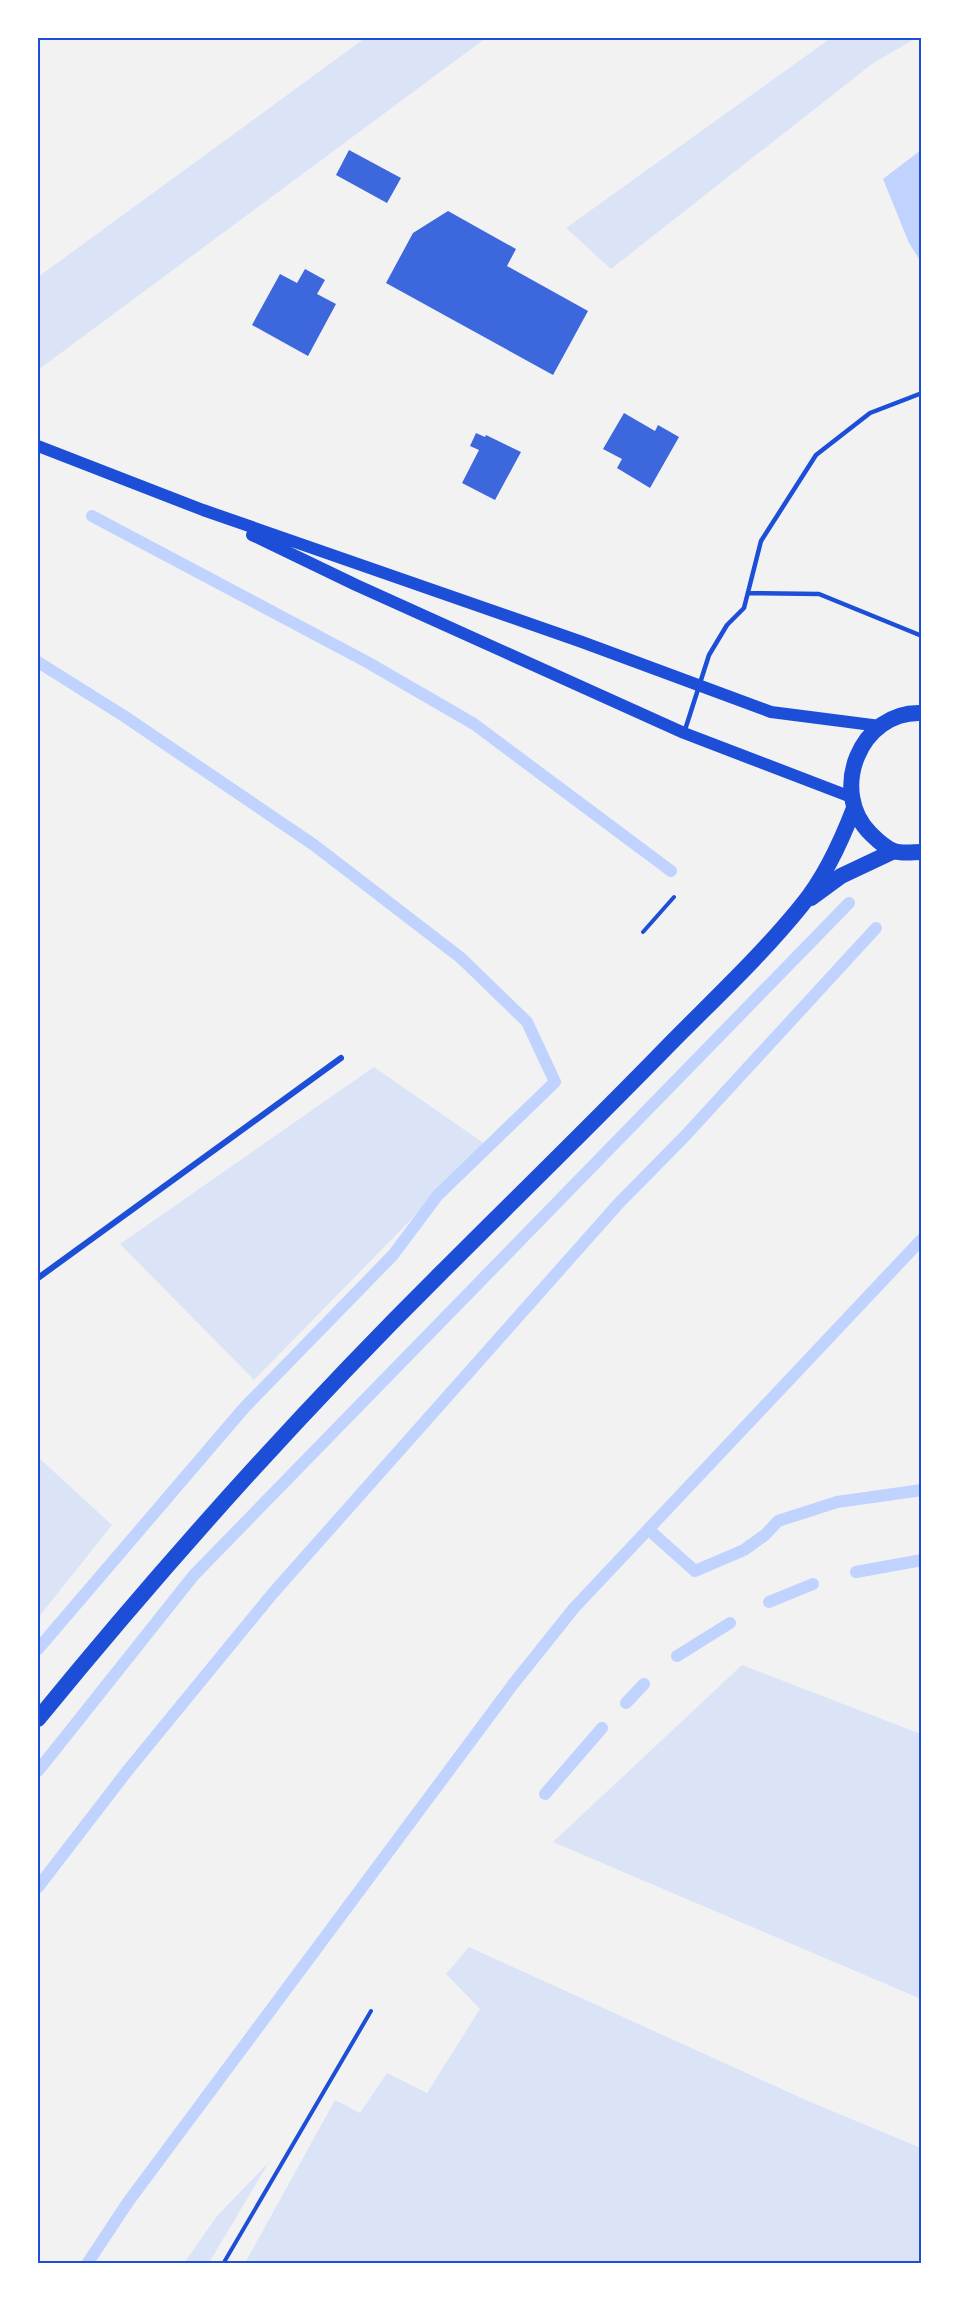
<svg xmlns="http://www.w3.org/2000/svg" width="959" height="2301" font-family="Barlow,sans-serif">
<rect width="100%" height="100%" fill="#f2f2f2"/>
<path fill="#dbe4f7" d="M365 38H486L38 370V277Z
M831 38H916L872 64 611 269 566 228Z
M374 1067 485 1144 254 1380 120 1244Z
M38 1457 112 1525 38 1618Z
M742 1665 921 1734V1999L553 1842Z
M469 1947 808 2101 921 2148V2263H245L335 2100 360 2113 387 2073 427 2093 480 2009 446 1974Z
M269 2162 209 2263H184L217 2216Z"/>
<path fill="#bfd3fe" d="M921 150V262L909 243 883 179Z"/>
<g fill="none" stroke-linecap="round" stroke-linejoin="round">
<path stroke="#bfd3fe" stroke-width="12" d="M92 516 367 662 474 724 671 871
M38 662 124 716 314 845 461 958 527 1022 555 1082 438 1195 393 1255 244 1408 38 1649
M649 1530 695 1571 744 1550 765 1535 778 1521 837 1502 922 1490
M856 1572 922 1560
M769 1602 813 1584
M677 1656 730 1623
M626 1703 644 1684
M38 1771 194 1575 849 903
M545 1794 602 1728
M38 1887 128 1770 273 1593 619 1203 685 1136 876 928
M87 2264 128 2202 514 1683 574 1608 922 1239"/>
</g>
<path fill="#3d67dc" d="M349 150 401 178 387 203 336 175Z
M448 211 516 249 507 266 588 311 553 375 386 283 413 233Z
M305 269 325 280 317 294 336 304 308 356 252 325 280 274 297 283Z
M624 413 655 431 658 425 679 437 650 488 617 468 622 459 603 449Z
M476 433 485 437 486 435 521 452 495 500 462 483 479 450 470 446Z"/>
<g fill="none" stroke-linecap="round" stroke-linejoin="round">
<path stroke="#1d4ed8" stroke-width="4" d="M643 932 674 897
M223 2264 371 2011"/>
<path stroke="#1d4ed8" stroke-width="4.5" d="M748 593 819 594 922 636
M684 733 709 655 727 625 744 608 761 541 816 455 870 413 922 393"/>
<path stroke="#1d4ed8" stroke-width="6" d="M38 1278 341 1058"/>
<path stroke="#1d4ed8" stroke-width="12" d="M38 446 203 510 582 642 771 712 880 726
M252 535 356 585 684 733 851 797"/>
<path stroke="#1d4ed8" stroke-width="16" d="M922 713C860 710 828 792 871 834 877 840 885 848 894 851 902 854 913 852 922 852
M811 898 841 876 894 851
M38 1719C164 1565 297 1416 439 1275 514 1200 591 1125 666 1048 711 1002 761 956 802 905 825 877 841 842 854 808"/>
</g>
<rect width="959" height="2301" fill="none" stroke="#ffffff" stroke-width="78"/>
<rect x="39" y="39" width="881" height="2223" fill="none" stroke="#1d4ed8" stroke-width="2"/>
</svg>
